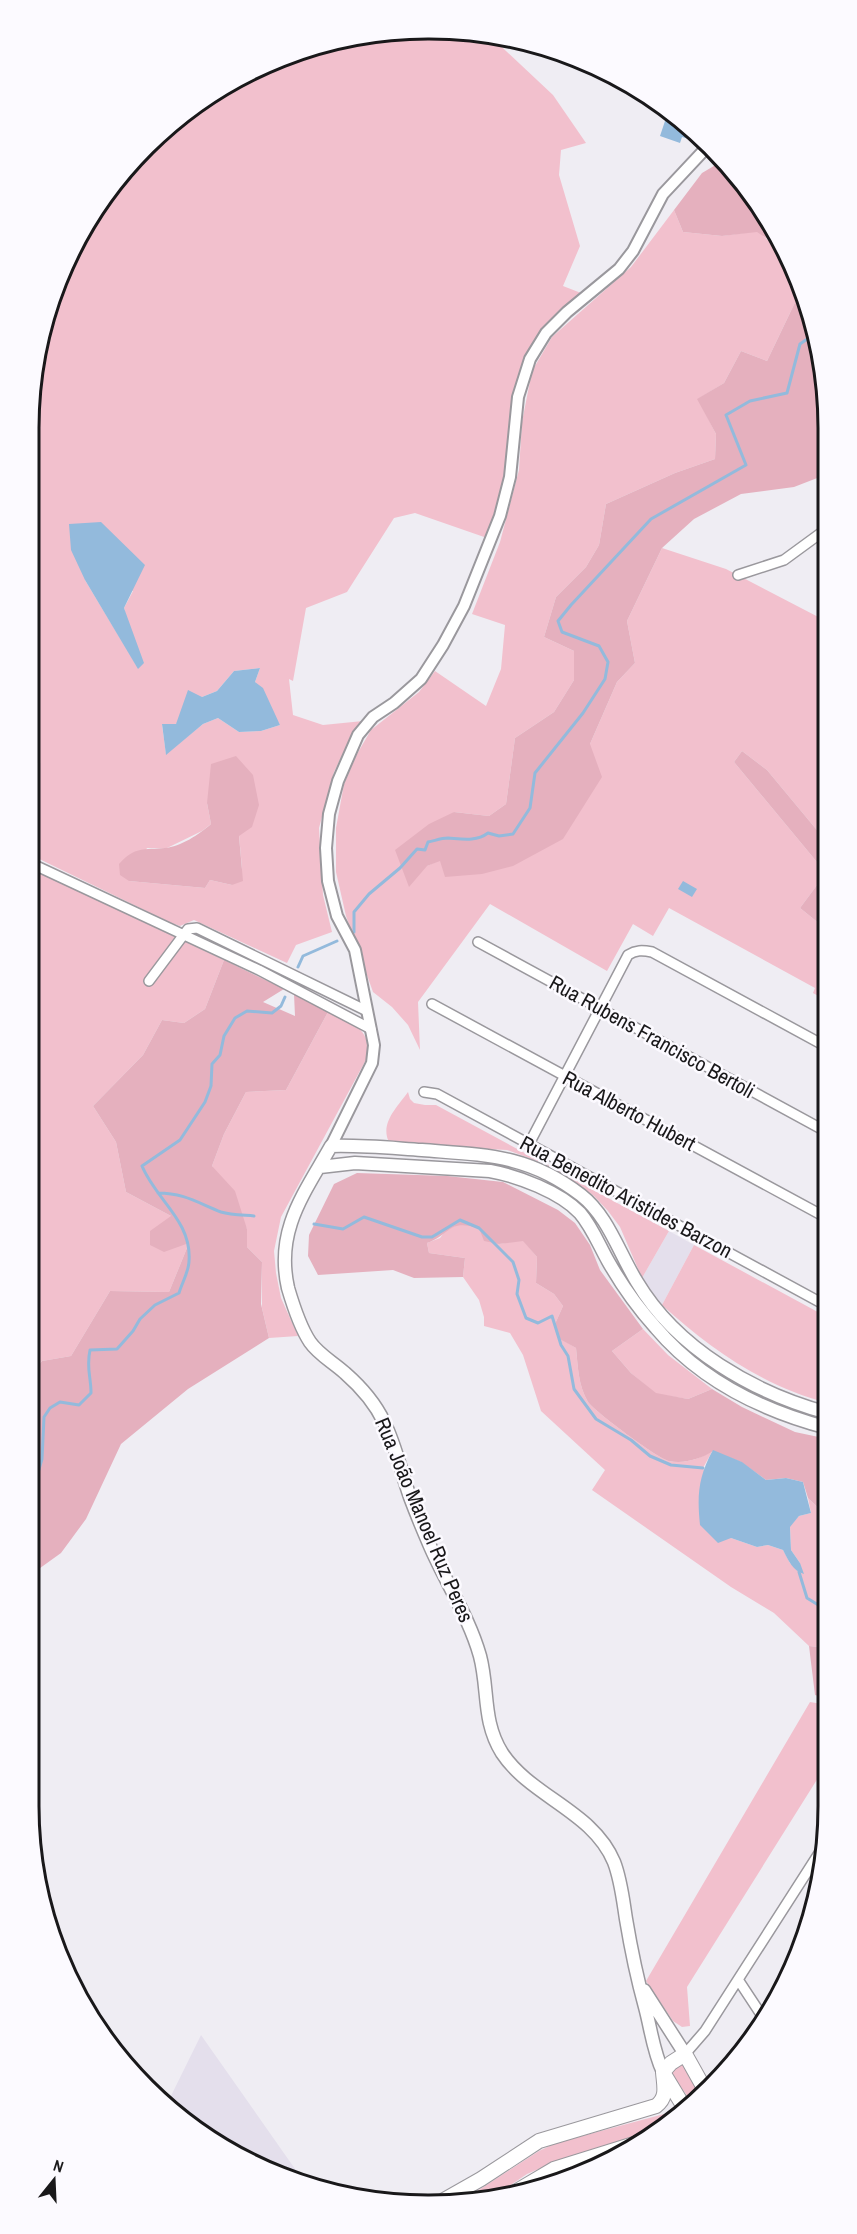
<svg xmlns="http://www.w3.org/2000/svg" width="857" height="2234" font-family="'Archivo Narrow',sans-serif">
<rect width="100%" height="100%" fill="#efedf3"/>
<path fill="#e4dfec" d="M669 1231 694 1245 662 1305 642 1278Z
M201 2035 307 2186 229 2152 168 2102Z"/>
<path fill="#f2c0cd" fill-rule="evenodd" d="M455 29 489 35 553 95 586 143 561 150 559 175 580 246 563 286 581 293C568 305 552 317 541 331 510 373 513 414 508 462 505 487 494 514 487 538L415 513 394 518 347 592 306 608 293 681 289 679 293 715 323 725 363 721 347 745 334 772 319 828 323 895 332 932 296 945 287 963 194 920 180 926 169 922 29 854V428L42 325 70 251 111 185 165 128 229 82 300 50 377 32ZM85 580 133 591 124 608 138 668ZM260 668 255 682 280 725 261 731 239 732 218 718 203 724 166 754 162 725 176 724 202 697 217 691 234 671ZM207 803 239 835 242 868 232 885 210 880 205 888 129 881 147 848H167L202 831 211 824Z
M674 210 683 232 722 236 757 231C777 246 792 268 800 292L767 361 741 351 724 383 698 399 716 434 715 459 675 473 606 504 599 545 586 567 556 597 544 637 574 651V680L554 712 515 738 506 804 489 816 454 812 427 866 440 860 590 744 617 682 635 663 627 621 662 548 726 569 826 621V841L767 770 742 751 734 762 826 873 800 908 826 929 827 1001 813 993 815 988 669 908 653 936 633 924 607 971 490 904 418 1002 420 1050 408 1025 392 1007 373 992 346 916 336 872V828L344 784 357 754 371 730 419 692 435 671 486 706 501 669 505 625 472 614 500 542 519 470 522 422 532 371 552 337 631 267Z
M29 868 224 960 205 1009 184 1023 162 1020 143 1055 93 1106 116 1142 126 1192 171 1216 189 1243 169 1292 110 1291 71 1356 42 1361 29 1376Z
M328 1012C351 1024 370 1026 368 1056L281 1217 274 1251 276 1273 281 1298 298 1336 269 1338 262 1308V1262L247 1247V1229L212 1166 224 1134 246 1092 286 1090Z
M408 1092 410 1099 414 1103 425 1105H436L669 1231 642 1278 620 1227 608 1211 594 1196 554 1167 507 1150 397 1144 388 1140C381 1122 398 1106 408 1092Z
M462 1223 479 1228 499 1244 523 1240 537 1257 536 1283 554 1294 563 1306 555 1324 558 1337 576 1348C578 1367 578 1385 588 1402 594 1411 658 1459 669 1461 684 1464 701 1459 713 1450L703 1468 731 1538 757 1547 768 1545 783 1550 790 1563 799 1572 800 1563 791 1550 790 1526 799 1516 811 1513 808 1498 828 1517V1648L809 1646 774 1613 731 1587 592 1490 605 1470 541 1411 523 1355 510 1333 484 1326V1317L479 1300 463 1277 465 1258 429 1253 427 1243 440 1238 446 1230Z
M694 1245 827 1317 828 1403C763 1386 710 1349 662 1305Z
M643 1329 668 1355 712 1389 688 1399 656 1394 631 1373 612 1351Z
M810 1702 828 1705V1762L687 1987 690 2026 682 2027 673 2021 646 1981Z
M682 2064 699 2093 691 2101 670 2072 672 2068Z
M679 2110 659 2130 550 2164 527 2174 491 2198 465 2199 539 2151 556 2143Z
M604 2163 582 2175 546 2186 577 2172Z"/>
<path fill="#e5b0be" d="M724 160 729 165 787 252 796 281 772 242 757 232 722 236 683 232 674 210 702 173Z
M800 292 825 376V475L794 487 741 494 694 519 662 548 627 621 635 663 617 682 590 744 602 777 563 839 513 866 482 874 445 877 440 861 427 866 409 887 395 850 429 824 454 812 489 816 506 804 515 738 554 712 574 680V651L544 637 556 597 586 567 599 545 606 504 675 473 715 459 716 434 697 399 724 383 741 351 767 361Z
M742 751 767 770 826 841V929L800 908 826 873 734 762Z
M236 756 253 775 259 805 252 827 239 836 243 881 232 885 210 880 205 888 129 881 120 875 119 864C135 846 144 850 165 848 180 847 200 834 211 824L207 803 211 764Z
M224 960 284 989 263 1002 295 1016 294 994 328 1012 286 1090 246 1092 224 1134 212 1166 235 1191 247 1229V1247L262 1262 261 1304 269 1338 188 1389 121 1444 86 1519 61 1553 29 1576V1376L42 1361 71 1356 110 1291 169 1292 189 1243 164 1252 150 1245V1231L171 1216 126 1192 116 1142 93 1106 143 1055 162 1020 184 1023 205 1009Z
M357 1173 447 1176 503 1182 558 1210 575 1223 590 1245 600 1270 643 1329 612 1351 631 1373 656 1393 688 1399 712 1389 742 1407 795 1432 828 1439V1517L808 1498 803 1482 786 1478 766 1480 741 1462 713 1451C701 1459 684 1464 669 1461 658 1459 594 1411 588 1402 578 1385 578 1367 576 1348L558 1338 555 1324 563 1306 554 1294 536 1283 537 1257 523 1241 499 1244 484 1241 479 1228C447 1219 452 1234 427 1243L429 1253 465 1258 463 1277 414 1278 393 1270 318 1275 308 1256 309 1235 334 1184Z
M809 1646 828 1648V1699L815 1695Z"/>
<path fill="#93badc" d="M668 112 691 132 689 139 682 137 680 143 660 136Z
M101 522 145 565 124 608 144 663 138 669 85 580 71 550 69 524Z
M260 668 255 682 263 688 280 725 261 731 239 732 218 718 203 724 166 755 162 724H176L188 690 202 697 217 691 234 671Z
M683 881 697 889 692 897 678 889Z
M713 1450 742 1462 766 1480 786 1478 803 1482 811 1513 799 1516 790 1527 791 1550 800 1563 804 1574C793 1571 788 1560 783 1550L768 1545 757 1547 731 1538 718 1543 700 1525C697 1496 698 1477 713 1450Z"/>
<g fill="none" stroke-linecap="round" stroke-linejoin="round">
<path stroke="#93badc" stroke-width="3" d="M354 932V912L369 894 400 868 417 849 425 850 428 842C434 841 441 838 448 838 462 839 476 842 488 833L499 836 513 834 530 808 535 773 583 713 605 679 608 662 599 646 562 632 558 621 571 605 651 519 746 465 726 415 750 401 787 393 800 344 813 335
M298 967 303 956 337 941
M158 1193C184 1193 198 1203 221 1212 231 1215 243 1215 254 1216
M314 1224 343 1229 364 1217 422 1237H432L460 1220 479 1228 513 1262 519 1280 517 1294 526 1318 538 1323 552 1316 561 1345 568 1356 574 1389 596 1419 631 1440 650 1456 671 1465 703 1468
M28 1493 34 1486 42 1459 44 1417 50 1408 60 1402 79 1405 91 1393C91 1376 86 1368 90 1350L117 1349 133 1331 140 1319 155 1305 179 1293C182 1283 189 1271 189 1261 192 1221 156 1200 142 1166L180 1140 205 1102 211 1086 212 1064 220 1055 224 1036 235 1018 247 1011 272 1013 281 1006 285 997
M799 1572 807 1598 828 1611"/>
<defs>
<path id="minor" d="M738 575 784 560 825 530
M28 862 259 970 371 1029
M478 942 827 1132
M149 981 188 929 197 928 365 1010
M432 1004 827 1218
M424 1092 437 1094 827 1306
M529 1144 628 955C636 950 642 950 652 952L827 1047
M739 1981 764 2019
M685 2054 705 2031 823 1847"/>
<path id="tertiary" d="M331 1146 372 1063 374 1045 355 950 337 916 328 881 326 848 329 814 338 781 358 735 373 717 394 703 421 679 443 645 464 606 500 516 510 477 518 397 530 359 546 333 567 312 619 269 633 251 663 194 708 146"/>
<path id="secondary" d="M320 1167 355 1163 490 1171C518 1176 560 1192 580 1213 592 1227 599 1245 608 1261 621 1284 638 1308 656 1328 700 1380 763 1411 828 1428
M644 1990 685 2054
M663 2072C653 2051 651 2029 645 2007 637 1978 631 1949 626 1919 623 1900 621 1880 614 1862 593 1811 531 1797 502 1753 482 1721 489 1690 480 1656 469 1617 446 1583 430 1546 423 1530 416 1513 410 1497 401 1472 396 1446 384 1422 375 1403 361 1387 345 1373 333 1362 319 1355 310 1342 300 1327 293 1305 288 1288 275 1230 304 1194 331 1146 362 1145 391 1148 422 1150 484 1155 528 1154 581 1195 608 1216 619 1253 637 1282 677 1349 754 1393 828 1413"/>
<path id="primary" d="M663 2072 671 2063 685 2054 704 2088
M664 2074 684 2107
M505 2198 554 2169 647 2140
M444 2200 481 2179 539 2141 656 2106C668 2097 664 2086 663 2072"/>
</defs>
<use href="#minor" stroke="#9a989d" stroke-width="12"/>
<use href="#tertiary" stroke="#9a989d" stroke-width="14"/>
<use href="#secondary" stroke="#9a989d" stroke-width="15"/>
<use href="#primary" stroke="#9a989d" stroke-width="16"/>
<use href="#minor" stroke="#fff" stroke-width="9"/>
<use href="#tertiary" stroke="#fff" stroke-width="10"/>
<use href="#secondary" stroke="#fff" stroke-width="12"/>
<use href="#primary" stroke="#fff" stroke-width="14"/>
</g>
<g text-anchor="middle" stroke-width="5" stroke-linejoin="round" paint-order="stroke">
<g font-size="21" fill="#19181a" stroke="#fcfaff">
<text transform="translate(652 1037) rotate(29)" y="7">Rua Rubens Francisco Bertoli</text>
<text transform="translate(629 1111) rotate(28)" y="7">Rua Alberto Hubert</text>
<text transform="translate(626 1197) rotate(28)" y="7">Rua Benedito Aristides Barzon</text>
<text transform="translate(424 1520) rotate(67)" y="7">Rua João Manoel Ruz Peres</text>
</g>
</g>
<path d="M0 0H857V2234H0ZM428 39H429A389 389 0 0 1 818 428V1806A389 389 0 0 1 429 2195H428A389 389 0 0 1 39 1806V428A389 389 0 0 1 428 39Z" fill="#fcfaff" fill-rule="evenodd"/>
<path fill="none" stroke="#19181a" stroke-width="3" d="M428 39H429A389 389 0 0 1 818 428V1806A389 389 0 0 1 429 2195H428A389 389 0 0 1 39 1806V428A389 389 0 0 1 428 39Z"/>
<g transform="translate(54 2180) rotate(18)" stroke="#fcfaff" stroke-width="4.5" paint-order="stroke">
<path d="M0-4.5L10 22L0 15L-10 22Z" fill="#19181a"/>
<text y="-9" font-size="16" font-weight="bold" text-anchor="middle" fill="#19181a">N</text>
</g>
</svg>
